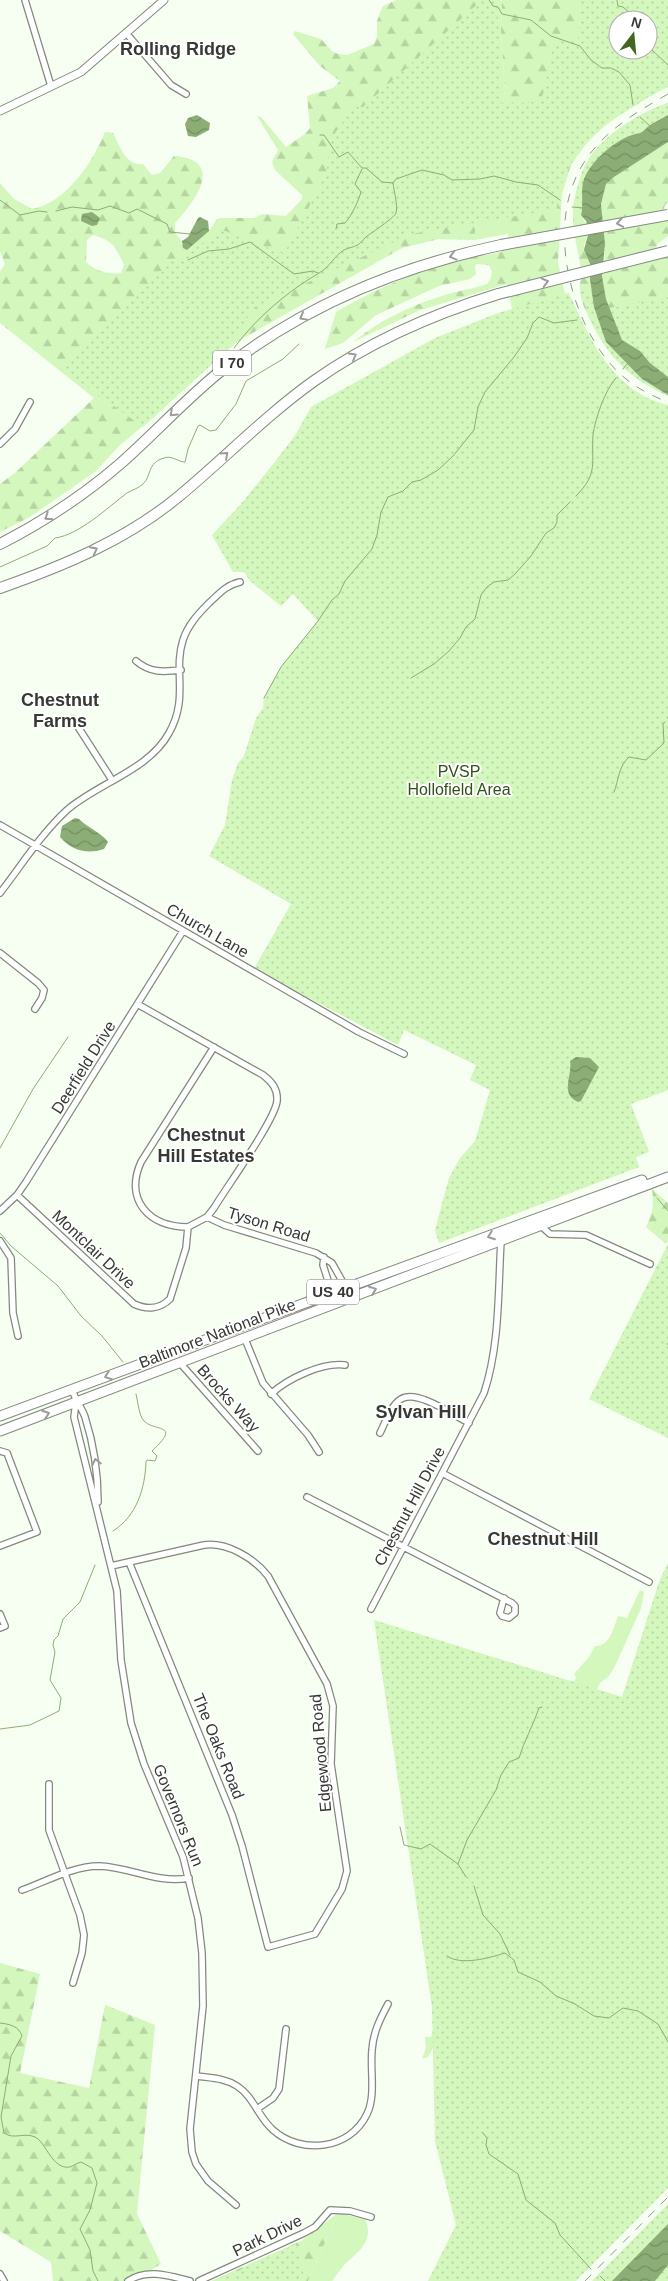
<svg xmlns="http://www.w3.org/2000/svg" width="668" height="2281" font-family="Helvetica,sans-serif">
<defs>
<pattern id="forest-firs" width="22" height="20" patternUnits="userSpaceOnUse" patternTransform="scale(1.25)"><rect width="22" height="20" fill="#d3f7bc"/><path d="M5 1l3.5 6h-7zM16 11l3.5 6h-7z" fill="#b6d4a2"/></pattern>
<pattern id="park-dots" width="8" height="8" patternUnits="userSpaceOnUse" patternTransform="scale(1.25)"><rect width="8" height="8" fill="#d3f7bc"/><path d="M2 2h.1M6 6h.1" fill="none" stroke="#b6d4a2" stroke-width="1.8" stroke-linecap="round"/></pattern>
<pattern id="water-waves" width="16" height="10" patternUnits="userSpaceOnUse" patternTransform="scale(1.25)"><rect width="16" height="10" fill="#8cae76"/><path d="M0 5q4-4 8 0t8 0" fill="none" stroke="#738f62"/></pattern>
</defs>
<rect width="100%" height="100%" fill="#f7fef2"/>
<path fill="#d3f7bc" d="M483 0H500L502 2 501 31 505 90 499 121 497 207 498 222 508 234 474 240 481 181Z
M640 1590 644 1592 641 1608 616 1664 609 1676 600 1683 465 1987 428 2057 422 2059 426 2048 425 2037H431L576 1677 574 1674 589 1657 595 1646C610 1647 613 1629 618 1616L627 1618Z
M338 2213 365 2219C375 2241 358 2252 344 2265 340 2270 336 2276 332 2281H308Z"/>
<path fill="url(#forest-firs)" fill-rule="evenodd" d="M396 0H482L481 181 474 240 439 239 402 248 240 340 164 402 143 426 119 446 96 471 30 517 0 532V484L16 472 94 398 0 323V272L5 264 0 251V183L14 199 32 209C66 203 93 162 105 132L113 133C120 147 126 166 143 164L152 175 160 173 174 156C227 160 194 202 175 223V233L182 241 181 246 209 231 217 219 221 218H254L263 214 286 216 302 199V195L275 170 272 162 278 150 257 116 261 117 286 147 305 134 310 128 307 96 333 88 340 81 320 66 293 34 295 31 321 39 332 51 338 54 347 55 374 44 377 36V21L383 6ZM93 235C114 241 115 246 124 265L121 273C109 275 95 271 86 262L87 240Z
M502 0H668V85L595 131 571 165 562 194 558 262 564 290 587 341 615 375 529 348 512 309 507 284 420 310 353 342C379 321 409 306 442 296 457 291 473 289 487 284L491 278 492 271 489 265 477 264 475 266 476 274 470 279 439 286 376 315 343 343 325 349 336 312C373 290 412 273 454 262 471 257 490 255 507 250L508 234 498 222 496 211 499 121 505 90 501 31ZM618 20H648V50H618Z
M668 103V115L658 119 582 208 581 214 589 231 584 245 591 266V293L668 396C630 379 607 356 589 318 585 310 580 298 580 289 579 283 582 277 581 271 579 252 572 233 573 214 575 159 619 120 668 103Z
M668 142V202L665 205 663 212 668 220V236L657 244 656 252 668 256V377L617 331 606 299 602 276 605 255 601 204 606 184 614 177Z
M652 1189 668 1203V1241L666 1244 646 1227C653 1213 654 1205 652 1189Z
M0 1963 40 1974 20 2073 89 2088 105 2005 155 2025 137 2214 161 2264 133 2281H53L51 2262 0 2231Z
M338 2213 308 2281H211L301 2241Z"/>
<path fill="url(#park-dots)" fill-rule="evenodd" d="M482 0H497L502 103 541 102 555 39H578L579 0H668V87C619 110 561 150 557 209L411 234 255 307 222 355 143 427 62 369 174 258 177 263 220 229 284 254 326 174 331 139 353 107H363ZM618 20H648V50H618Z
M668 103V115L600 158 585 178 582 208 573 206C576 195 578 183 582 172 595 139 636 114 668 103Z
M591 288 609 308 668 297V396C618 373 596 342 580 291Z
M569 293C590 340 613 392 668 405V1090L631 1104 649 1152 636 1157 639 1167 439 1243 435 1230 449 1178 460 1158 475 1141 490 1090 470 1080 476 1065 404 1030 398 1045 290 988 255 967 291 904 209 856 225 825 232 780 238 763 244 756 256 718 263 708 264 698 281 667 318 621 293 594 281 606 250 581 244 572H233L212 535 241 504 274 463 296 434 311 407 435 338 498 313Z
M668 1244V1438L589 1399Z
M668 1563V2188L576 2281H428L456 2225 435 2141 432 2007 374 1620 622 1697 660 1579Z
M668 2204V2281H592Z
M296 2244 305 2281H216Z"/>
<path fill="url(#water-waves)" d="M197 115 210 123 209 130 196 137 188 136 185 124 188 118Z
M668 115V142L614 177 606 184 601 204 605 244 602 276 606 299 622 340 640 351 650 363 668 377V395L642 379 606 342 594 307 590 279 591 266 584 250 589 231 586 221 581 215C584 203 580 190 584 179 592 159 620 135 641 133L650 125Z
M92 212 100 218 97 225 92 226 81 221 82 214Z
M200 217 208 221 209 231 187 250 183 248 182 241 188 237 198 218Z
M75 818 79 819C88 828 102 833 108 842L104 849C87 855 71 850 60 837L62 826Z
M576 1057 590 1058 599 1067 581 1101 578 1102C559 1094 573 1075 570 1061Z
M668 2224V2265L655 2281H612Z"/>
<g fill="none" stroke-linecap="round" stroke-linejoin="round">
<path stroke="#8cae76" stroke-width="1" d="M489 0 493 6 498 7 502 14 531 20 551 36 580 46 591 60 602 68H611L619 72 630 85 633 105
M617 0 618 6 623 7 638 20
M648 42 653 51 668 65
M640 117 650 126
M320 135H324L339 157 348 152 362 168H366L382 182 393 183
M0 200 20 215 39 211 47 212
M572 207 584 208
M56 211 72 207 98 210 110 206 129 213 137 209 167 224 170 232 190 234
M336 229 337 224 345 223C352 215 358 202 361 192L355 184 362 169
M188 260 208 251 229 249 250 242 294 274 313 271 318 273
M234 348C257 317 287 292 319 273 330 267 334 256 344 250 350 247 357 247 361 242 363 241 364 238 366 237 371 233 394 218 396 213 398 206 394 191 393 183L396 179 422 170 444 175 452 180 480 179 494 176 516 182 538 185 560 200
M623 369 627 364
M576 496C599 473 591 463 593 435 595 419 605 390 616 378
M0 567 47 546 55 538C79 535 107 508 127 493 132 490 139 488 143 484 152 475 147 463 164 458 172 455 178 462 185 462L188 449 198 426 200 425 210 431 216 430 236 404 246 381 283 359 299 344
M411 678 434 664 449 651 460 638 466 627 475 619 481 595 487 587 494 582 508 580 515 574 531 556 546 533 554 528 557 522V515L570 502
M264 698 281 667 318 621 332 600 339 594 345 581 372 549 377 535 381 512 388 497 403 491 412 482 421 480 438 470 453 456 474 430 478 407 485 392 514 357 527 338 533 323 539 317 554 323 577 320
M668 718V717
M614 792C619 780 618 767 629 757L646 760 664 743 663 724 665 722
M0 1148 33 1089 68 1037
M657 1198 668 1211
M0 1233 11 1246 58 1286 81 1316 102 1336 123 1362
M667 1344H668
M113 1531C137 1516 145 1488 146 1462L147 1460 155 1461 157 1456 152 1451C182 1423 155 1432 144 1421 139 1416 138 1402 136 1394
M0 1729 30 1725 59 1711 61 1698 50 1680 55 1652 53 1645 54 1640 58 1636 63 1619 80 1602 95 1565
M400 1827 404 1845 421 1849 430 1844 458 1864 466 1877
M458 1864 467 1840 496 1790 501 1775 509 1762 519 1758C524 1741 533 1726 539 1708L542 1707
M474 1886 483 1915 500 1934 510 1955
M447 1956C461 1966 489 1958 505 1953L514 1960 518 1972 540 1982 556 1996 575 2004 594 2016 609 2018 623 2008 638 2011 658 2024 668 2042
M0 2023C9 2024 19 2026 22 2036L11 2056 1 2117 4 2133C14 2140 24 2132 35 2137 46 2142 52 2170 70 2167 73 2166 77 2163 81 2162L92 2168 97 2183 90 2210 80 2229 90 2250 93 2271 98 2281
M483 2133 487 2138 486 2145 489 2154 518 2174 526 2200 555 2223 560 2235 591 2269
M600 2276 605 2281"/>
<defs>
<path id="minor" d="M25 0 51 86
M126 33 171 85 186 94
M0 444 15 429 30 402
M136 661C150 673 163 672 181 670
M73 719 112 780
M0 825 359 1032 404 1054
M0 893C21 866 41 834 67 810 98 783 149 770 169 733 189 698 173 671 183 640 188 625 198 614 209 603 219 594 226 585 240 582
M0 953 38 983 44 990 42 998 35 1009
M17 1195 134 1304C147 1310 160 1309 170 1299L186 1248 188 1227 207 1217 214 1208C226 1188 275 1120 277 1101 278 1089 272 1082 263 1075L139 1005
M0 1211 17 1195 26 1182 183 931
M207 1217 224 1225 316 1253 332 1263 346 1288
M540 1225 550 1234 586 1235 650 1264
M188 1227C149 1227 124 1200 141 1162L214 1047
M0 1241 11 1258 13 1313 18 1336
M324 1257 323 1265 332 1293
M245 1339 263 1383 308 1435 319 1452
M180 1363 258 1451
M72 1389C75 1400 82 1408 85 1417 94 1445 98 1474 98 1502
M271 1394C287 1379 322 1362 345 1365
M76 1402 74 1417 117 1591 121 1660 131 1723 144 1764 183 1857 198 1918 202 1953 203 2006 190 2129 192 2152 196 2164 208 2181 236 2205
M380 1433C385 1423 391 1405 401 1399 417 1389 453 1415 469 1423
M0 1451 7 1453 37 1532 0 1546
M442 1473 649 1582
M307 1497 512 1603 515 1606V1613L509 1618 502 1616 500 1613 504 1598
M111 1566 204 1545C227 1542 254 1558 268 1576L327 1684 333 1706 331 1764 347 1871 342 1889 315 1934 268 1947 242 1846 232 1815 129 1562
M371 1609 484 1393C500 1345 498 1290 501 1241
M0 1614 5 1626 0 1628
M49 1784V1830L80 1915 84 1935 82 1953 73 1983
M22 1890C45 1882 73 1866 99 1866 130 1867 157 1884 189 1878
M197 2076C211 2078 225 2078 237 2086 254 2097 258 2117 273 2130 301 2155 350 2150 367 2114 376 2096 370 2070 372 2050 373 2033 380 2019 388 2004
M257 2109 273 2098 279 2089 286 2029
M0 2274 4 2281
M128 2281C147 2268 170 2276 190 2281
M199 2281 304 2233 315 2227 330 2210 350 2211 371 2217"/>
<path id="tertiary" d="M0 111 81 72 164 0"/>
<path id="primary" d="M0 1416 332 1293 642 1180
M0 1431 668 1177"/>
<path id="motorway" d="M0 544C43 522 83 496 120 464 153 435 183 402 217 374 300 307 397 267 501 245
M0 588C63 566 126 540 178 497 224 459 265 416 314 381 369 342 433 314 498 294"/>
</defs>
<use href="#minor" stroke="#83897f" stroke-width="8"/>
<use href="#tertiary" stroke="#83897f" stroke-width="9"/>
<use href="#primary" stroke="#83897f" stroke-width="11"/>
<use href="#motorway" stroke="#83897f" stroke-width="12"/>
<use href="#minor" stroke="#fff" stroke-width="5.5"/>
<use href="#tertiary" stroke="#fff" stroke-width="7"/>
<use href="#primary" stroke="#fff" stroke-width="9"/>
<use href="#motorway" stroke="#fff" stroke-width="10"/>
<path stroke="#959991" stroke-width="1" stroke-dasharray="9 9" stroke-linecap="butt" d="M668 94C633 114 597 135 578 173 548 231 571 325 617 371 631 385 649 395 668 402
M585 2281 668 2197"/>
<defs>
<path id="motorway-bridge" d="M501 245 668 215
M498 294 668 251"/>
</defs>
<use href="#motorway-bridge" stroke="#83897f" stroke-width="12" stroke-linecap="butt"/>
<use href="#motorway-bridge" stroke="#fff" stroke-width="10"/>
</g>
<defs><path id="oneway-chevron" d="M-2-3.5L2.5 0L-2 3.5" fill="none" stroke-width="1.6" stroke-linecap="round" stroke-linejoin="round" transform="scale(1.25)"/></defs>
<g stroke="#9b9c9a">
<use href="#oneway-chevron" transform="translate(620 223) rotate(170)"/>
<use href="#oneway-chevron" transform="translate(453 256) rotate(165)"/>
<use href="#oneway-chevron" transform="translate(545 282) rotate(-14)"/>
<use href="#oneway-chevron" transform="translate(303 317) rotate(151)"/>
<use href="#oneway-chevron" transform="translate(353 356) rotate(-30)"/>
<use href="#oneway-chevron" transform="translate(173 413) rotate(137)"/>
<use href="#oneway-chevron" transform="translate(225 455) rotate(-42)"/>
<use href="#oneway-chevron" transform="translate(48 517) rotate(147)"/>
<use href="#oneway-chevron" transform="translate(94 550) rotate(-27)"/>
<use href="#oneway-chevron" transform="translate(491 1236) rotate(160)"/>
<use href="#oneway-chevron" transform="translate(373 1290) rotate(-21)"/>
<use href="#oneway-chevron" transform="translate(108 1376) rotate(159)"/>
<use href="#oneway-chevron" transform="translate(46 1414) rotate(-20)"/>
<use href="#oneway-chevron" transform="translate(96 1462) rotate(-103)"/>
</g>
<g text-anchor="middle" stroke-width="4" stroke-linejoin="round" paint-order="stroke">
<g fill="#fff" stroke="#737472" stroke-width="1">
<rect x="213" y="350.5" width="38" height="25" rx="4"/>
<rect x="307" y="1279.5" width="52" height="25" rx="4"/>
</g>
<g font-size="15" font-weight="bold" fill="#373935">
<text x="232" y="368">I 70</text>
<text x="333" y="1297">US 40</text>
</g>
<g font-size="16" fill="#315117" stroke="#fff">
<text x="459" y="777">PVSP<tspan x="459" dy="18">Hollofield Area</tspan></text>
</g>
<g font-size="16" fill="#373935" stroke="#fff">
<text transform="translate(208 930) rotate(30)" y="6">Church Lane</text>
<text transform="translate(83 1067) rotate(-58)" y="6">Deerfield Drive</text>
<text transform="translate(269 1224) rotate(17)" y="6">Tyson Road</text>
<text transform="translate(94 1249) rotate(43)" y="6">Montclair Drive</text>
<text transform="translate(217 1333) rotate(-21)" y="6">Baltimore National Pike</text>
<text transform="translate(229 1398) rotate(48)" y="6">Brocks Way</text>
<text transform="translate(409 1506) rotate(-62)" y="6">Chestnut Hill Drive</text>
<text transform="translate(219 1746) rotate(68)" y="6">The Oaks Road</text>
<text transform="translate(320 1753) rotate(-95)" y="6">Edgewood Road</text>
<text transform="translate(179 1815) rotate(68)" y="6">Governors Run</text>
<text transform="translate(267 2235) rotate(-26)" y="6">Park Drive</text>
</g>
<g font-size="18" font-weight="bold" fill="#373935" stroke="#fff">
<text x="178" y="55">Rolling Ridge</text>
<text x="60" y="706">Chestnut<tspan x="60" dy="21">Farms</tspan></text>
<text x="206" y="1141">Chestnut<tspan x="206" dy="21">Hill Estates</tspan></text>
<text x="421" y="1418">Sylvan Hill</text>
<text x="543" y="1545">Chestnut Hill</text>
</g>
</g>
<g transform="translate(633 35) rotate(16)"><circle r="24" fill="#ffffff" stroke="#afb0ae"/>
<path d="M0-4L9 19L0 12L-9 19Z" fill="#416721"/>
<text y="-8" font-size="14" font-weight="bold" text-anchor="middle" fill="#373935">N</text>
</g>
</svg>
